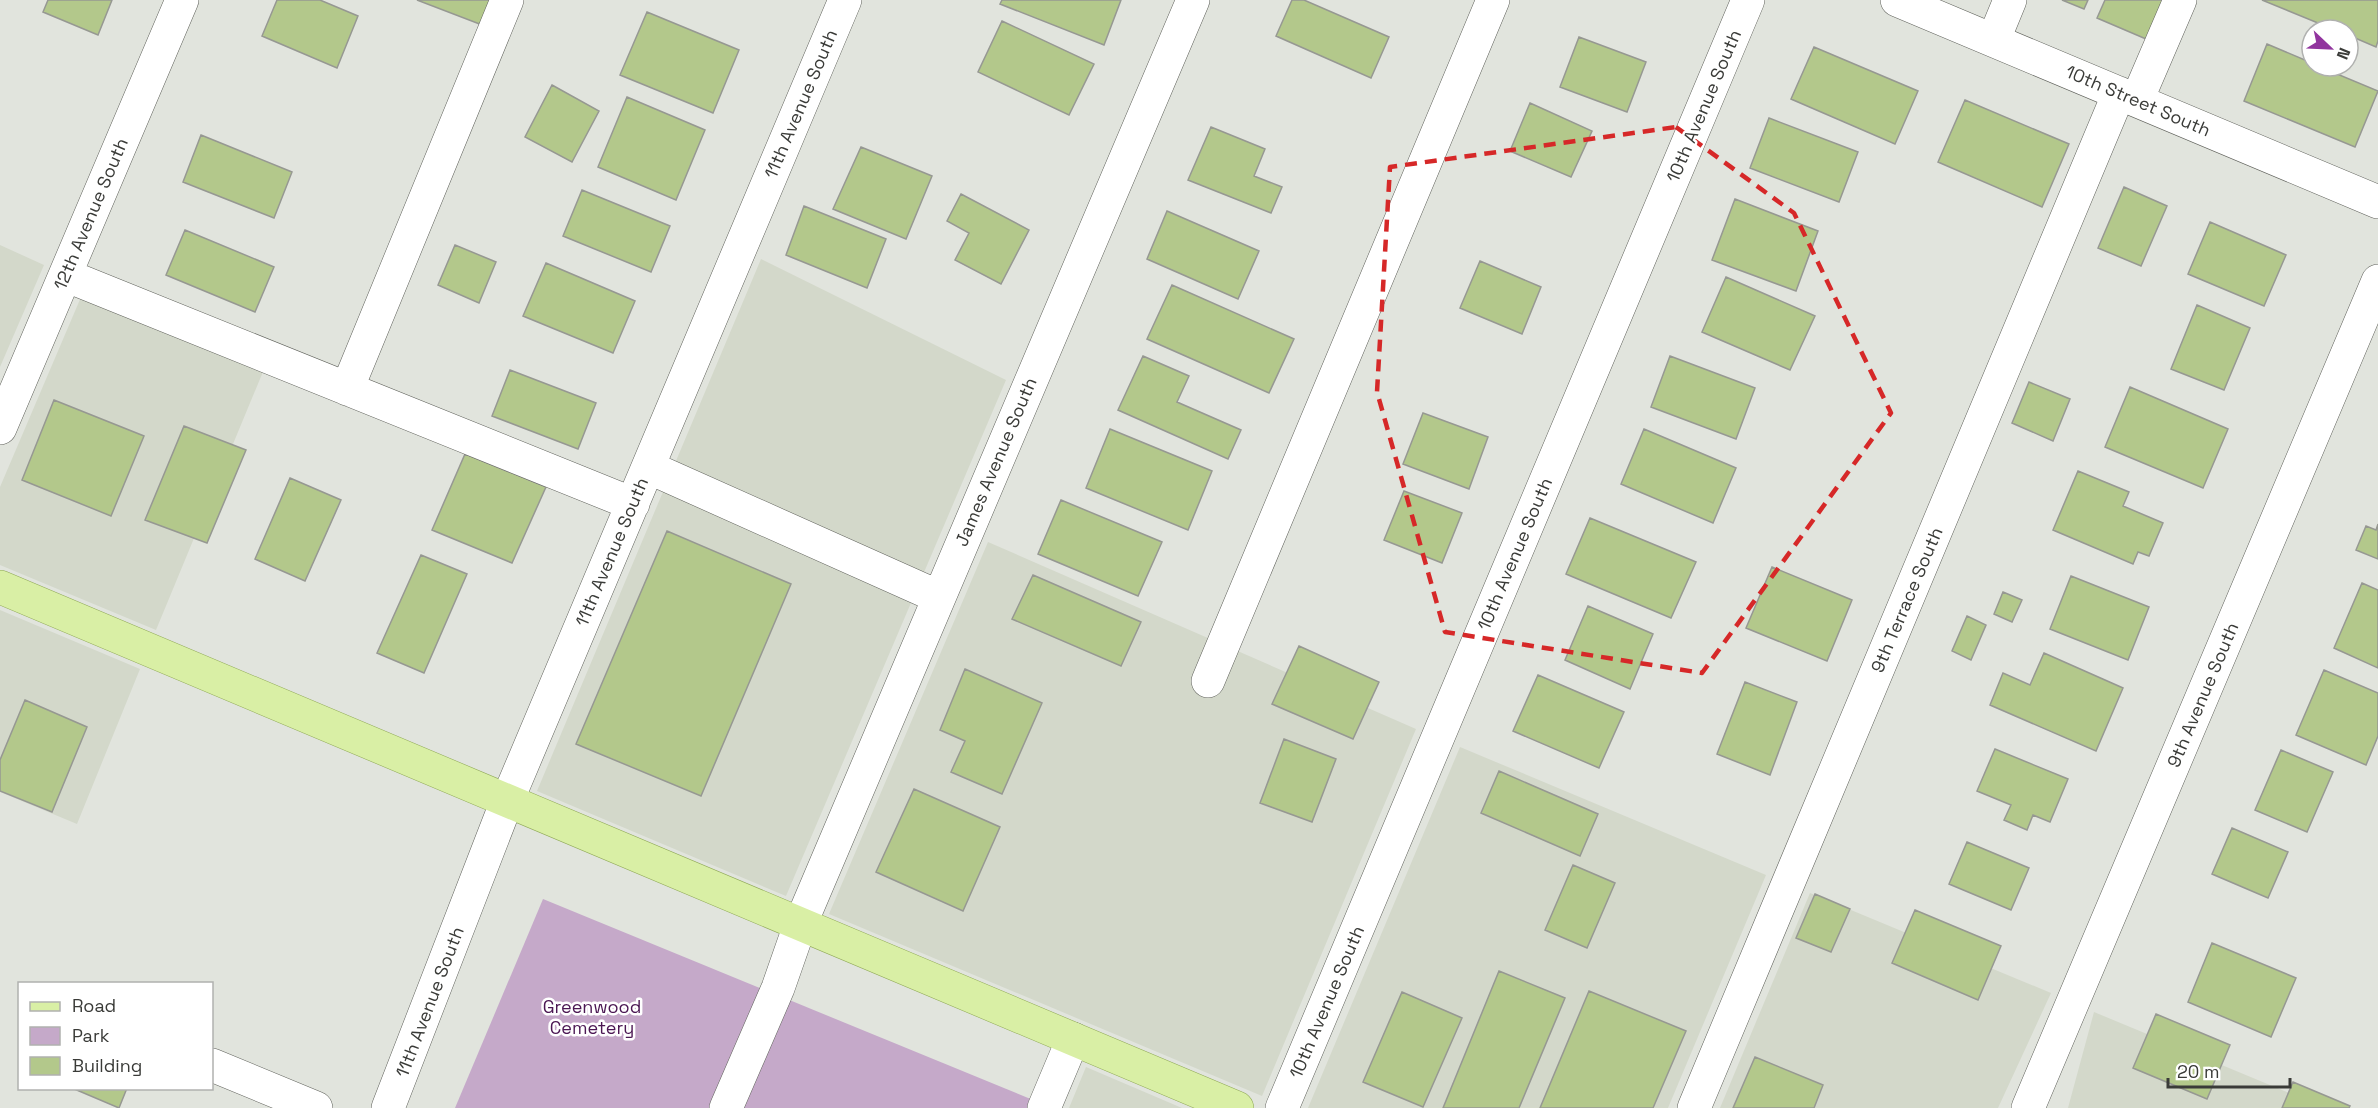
<svg xmlns="http://www.w3.org/2000/svg" width="2378" height="1108" font-family="'Space Grotesk',sans-serif">
<rect width="100%" height="100%" fill="#e1e4dd"/>
<path fill="#d3d8ca" d="M0 245 44 265 0 367Z
M761 259 1006 380 786 896 537 791Z
M87 283 267 362 156 630 0 565V487Z
M988 542 1416 729 1262 1096 829 914Z
M0 610 140 669 77 824 0 792Z
M1460 747 1766 875 1668 1108H1308Z
M1810 893 2051 993 1998 1108H1720Z
M2094 1012 2325 1108H2068Z
M1086 1067 1182 1108H1069Z"/>
<path fill="#c5a9c9" d="M543 899 1038 1102 1035 1108H455Z"/>
<path fill="#b3c88b" stroke="#969892" stroke-width="1.5" d="M48 0H112L98 35 43 12Z
M277 0H320L358 16 337 68 262 36Z
M417 0H501L490 28Z
M1002 0H1121L1104 45 1000 4Z
M1292 0H1304L1389 37 1371 78 1276 36Z
M2062 0H2088L2084 9Z
M2105 0H2163L2146 39 2097 18Z
M2262 0H2378V41L2376 47 2348 35V30H2335Z
M647 12 739 50 713 113 620 75Z
M1002 21 1094 64 1069 115 978 72Z
M1579 37 1646 62 1627 112 1560 87Z
M2267 44 2312 63V66H2318L2378 91 2355 147 2244 101Z
M1814 47 1918 91 1895 144 1791 99Z
M552 85 599 111 572 162 525 137Z
M627 97 705 130 676 200 598 167Z
M1965 100 2069 144 2042 207 1938 162Z
M1530 103 1592 131 1571 177 1510 151Z
M1769 118 1858 152 1839 202 1750 168Z
M1211 127 1265 149 1254 176 1282 187 1271 213 1188 180Z
M201 135 292 172 274 218 183 182Z
M861 147 932 176 906 239 833 209Z
M2124 187 2167 206 2141 266 2098 248Z
M582 190 670 226 651 272 563 236Z
M961 194 1029 230 1001 284 955 260 969 233 947 221Z
M1735 199 1818 231 1796 291 1712 260Z
M804 206 886 239 867 288 786 255Z
M1167 211 1259 251 1238 299 1147 259Z
M2210 222 2286 255 2264 306 2188 274Z
M185 230 274 267 255 312 166 275Z
M455 245 496 262 479 303 438 285Z
M1480 261 1541 287 1522 334 1460 308Z
M546 263 635 301 613 353 523 316Z
M1726 277 1815 316 1790 370 1702 332Z
M1172 285 1294 339 1269 393 1147 339Z
M2197 305 2250 328 2224 390 2171 369Z
M1143 356 1189 376 1177 402 1241 430 1228 459 1118 410Z
M1670 356 1755 388 1736 439 1651 407Z
M510 370 596 403 578 449 492 416Z
M2029 382 2070 399 2053 441 2012 423Z
M2130 387 2228 429 2203 488 2105 447Z
M54 400 144 436 111 516 22 480Z
M1423 413 1488 437 1469 489 1403 464Z
M184 426 246 450 207 543 145 520Z
M1110 429 1212 471 1188 530 1086 488Z
M1644 429 1736 468 1713 523 1621 484Z
M465 454 546 487 512 563 432 530Z
M2078 471 2129 492 2123 506 2163 523 2149 556 2138 552 2133 564 2053 530Z
M290 478 341 500 305 581 255 559Z
M1404 491 1462 513 1442 563 1384 540Z
M1061 500 1162 542 1138 596 1038 554Z
M1590 518 1696 562 1671 618 1566 574Z
M2378 524V559L2356 550 2366 526 2376 530Z
M667 531 791 584 701 796 576 744Z
M421 555 467 574 424 673 377 653Z
M1772 567 1852 600 1827 661 1746 628Z
M1033 575 1141 622 1121 666 1012 619Z
M2071 576 2149 607 2128 660 2050 629Z
M2362 583 2378 590V668L2334 648Z
M2003 592 2022 600 2012 622 1994 614Z
M1588 606 1653 634 1630 689 1565 660Z
M1967 616 1986 625 1971 660 1952 651Z
M1299 646 1379 682 1353 739 1272 704Z
M2044 653 2123 688 2096 751 1990 705 2003 673 2030 685Z
M965 669 1042 703 1002 794 951 772 965 741 940 730Z
M2324 670 2378 693V736L2366 765 2296 735Z
M1538 675 1624 712 1599 768 1513 731Z
M1745 682 1797 702 1770 775 1717 754Z
M25 700 87 727 52 812 0 791V760Z
M1284 739 1336 759 1312 822 1260 803Z
M1995 749 2068 779 2050 822 2033 815 2027 830 2004 820 2011 805 1977 791Z
M2281 750 2333 772 2307 832 2255 810Z
M1499 771 1598 814 1580 856 1481 813Z
M914 789 1000 827 963 911 876 872Z
M2232 828 2288 852 2268 898 2212 874Z
M1967 842 2029 868 2011 910 1949 884Z
M1573 865 1615 883 1587 948 1545 930Z
M1815 894 1850 909 1831 952 1796 938Z
M1915 910 2001 946 1978 1000 1892 963Z
M2212 943 2296 978 2271 1037 2188 1002Z
M1499 971 1565 998 1519 1108H1443Z
M1589 991 1686 1031 1653 1108H1540Z
M1402 992 1462 1018 1423 1107 1363 1082Z
M2156 1014 2230 1045 2207 1099 2133 1068Z
M1755 1057 1823 1085 1814 1108H1733Z
M2293 1082 2350 1106 2349 1108H2282Z
M72 1088H127L119 1108Z"/>
<g fill="none" stroke-linecap="round" stroke-linejoin="round">
<defs>
<path id="minor" d="M1897 0 2378 202
M1994 39 2010 0
M2137 100 2180 0
M65 275 633 504
M347 389 507 0
M0 428 182 0
M648 467 939 597
M1208 681 1493 0
M212 1065 316 1108
M388 1108 507 801 845 0
M726 1108 778 988 800 925 1193 0
M1044 1108 1073 1039
M1282 1108 1748 0
M1694 1108 2119 93
M2028 1108 2378 281"/>
<path id="major" d="M0 587 1237 1108"/>
</defs>
<use href="#minor" stroke="#60625c" stroke-width="34"/>
<use href="#major" stroke="#90a958" stroke-width="34"/>
<use href="#minor" stroke="#fff" stroke-width="33"/>
<use href="#major" stroke="#d9efa5" stroke-width="33"/>
</g>
<path fill="none" stroke="#d62828" stroke-width="4.5" stroke-dasharray="12 8" stroke-linejoin="round" d="M1676 127 1794 213 1891 413 1702 673 1445 632 1377 392 1390 167Z"/>
<g text-anchor="middle" stroke-width="5" stroke-linejoin="round" paint-order="stroke">
<g font-size="18" fill="#3a3b38" stroke="#fff">
<text transform="translate(2138 101) rotate(23)" y="6">10th Street South</text>
<text transform="translate(801 104) rotate(-67)" y="6">11th Avenue South</text>
<text transform="translate(1704 106) rotate(-67)" y="6">10th Avenue South</text>
<text transform="translate(91 214) rotate(-67)" y="6">12th Avenue South</text>
<text transform="translate(996 462) rotate(-67)" y="6">James Avenue South</text>
<text transform="translate(612 552) rotate(-67)" y="6">11th Avenue South</text>
<text transform="translate(1515 554) rotate(-67)" y="6">10th Avenue South</text>
<text transform="translate(1907 600) rotate(-67)" y="6">9th Terrace South</text>
<text transform="translate(2203 695) rotate(-67)" y="6">9th Avenue South</text>
<text transform="translate(430 1002) rotate(-69)" y="6">11th Avenue South</text>
<text transform="translate(1327 1002) rotate(-67)" y="6">10th Avenue South</text>
</g>
<g font-size="18" fill="#4b1753" stroke="#fff">
<text x="592" y="1013">Greenwood<tspan x="592" dy="21">Cemetery</tspan></text>
</g>
</g>
<rect x="18" y="982" width="195" height="108" fill="#ffffff" stroke="#b0b1af" stroke-width="1.5"/>
<rect x="30" y="1002" width="30" height="9" fill="#d9efa5" stroke="#b0b1af" stroke-width="1.5"/>
<text x="72" y="1012" font-size="18" fill="#3a3b38">Road</text>
<rect x="30" y="1027" width="30" height="18" fill="#c5a9c9" stroke="#b0b1af" stroke-width="1.5"/>
<text x="72" y="1042" font-size="18" fill="#3a3b38">Park</text>
<rect x="30" y="1057" width="30" height="18" fill="#b3c88b" stroke="#b0b1af" stroke-width="1.5"/>
<text x="72" y="1072" font-size="18" fill="#3a3b38">Building</text>
<g transform="translate(2330 48) rotate(113)"><circle r="28" fill="#ffffff" stroke="#b0b1af" stroke-width="1.5"/>
<path d="M0-4.5L10 22L0 15L-10 22Z" fill="#91349e"/>
<text y="-9" font-size="16" font-weight="bold" text-anchor="middle" fill="#3a3b38">N</text>
</g>
<path d="M2168 1078v9h122v-9" fill="none" stroke="#3a3b38" stroke-width="3"/>
<text x="2177" y="1078" font-size="18" fill="#3a3b38" stroke="#ffffff" stroke-width="4.5" paint-order="stroke">20 m</text>
</svg>
